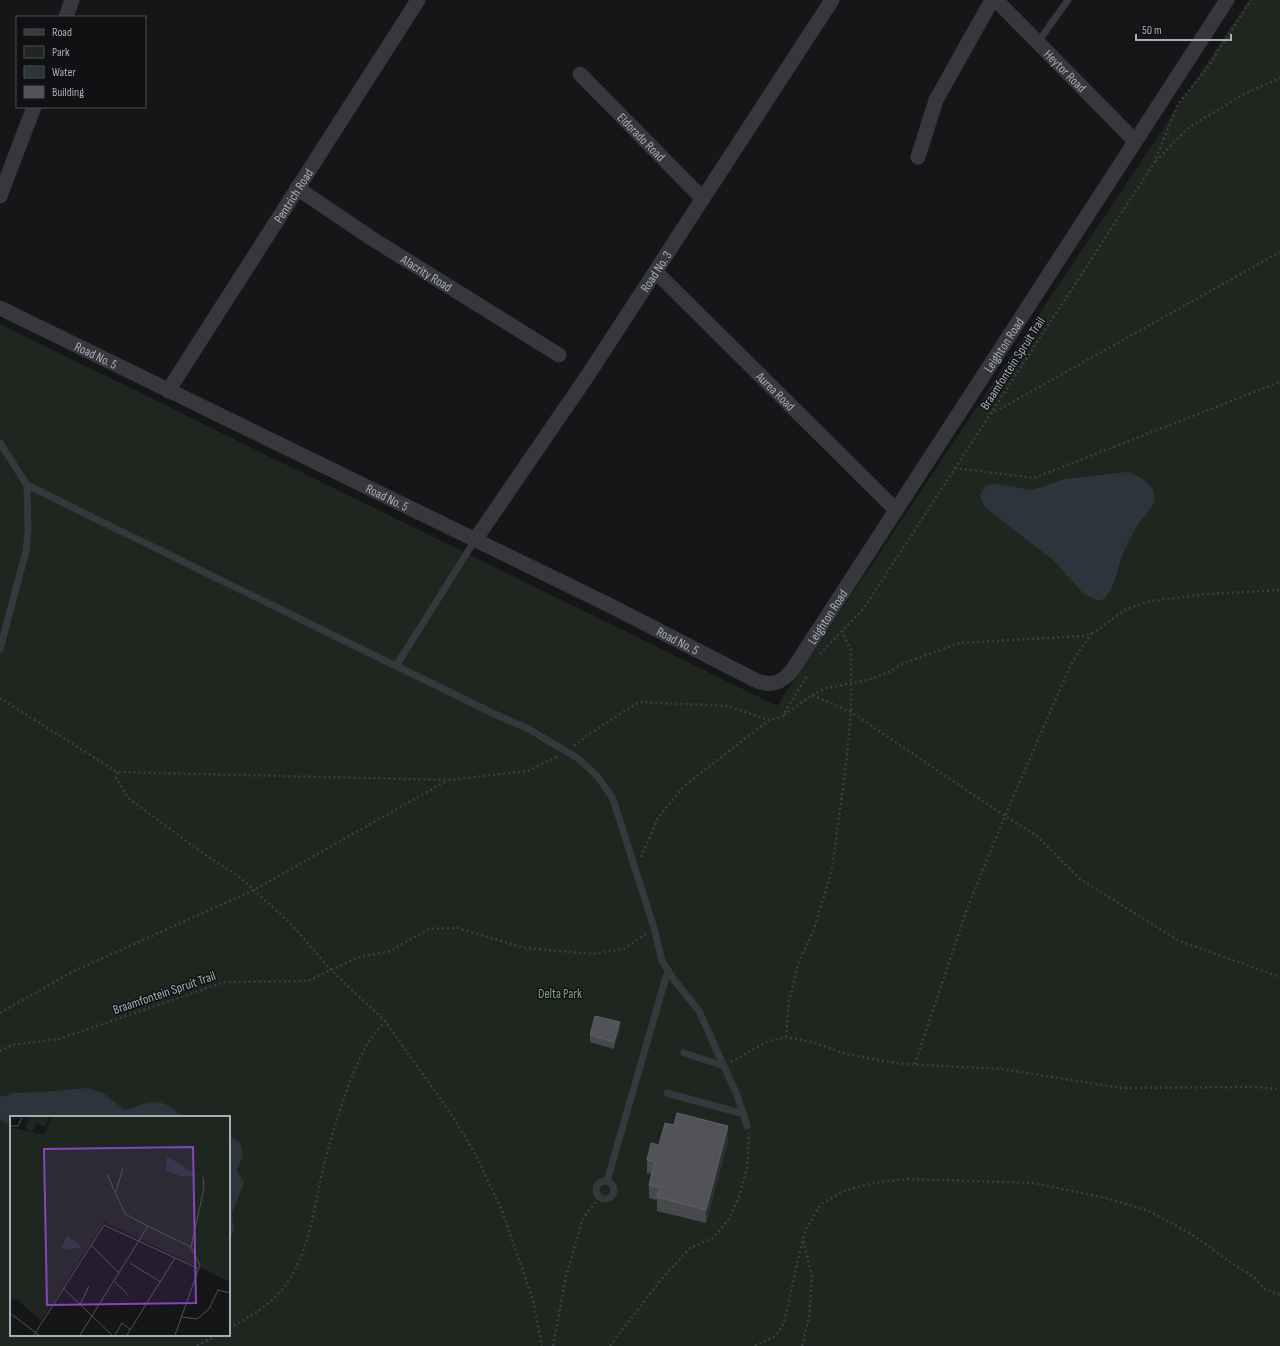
<svg xmlns="http://www.w3.org/2000/svg" width="1280" height="1346" font-family="'Sofia Sans Condensed',sans-serif">
<rect width="100%" height="100%" fill="#161618"/>
<path fill="#1e261f" fill-rule="evenodd" d="M1249 0H1280V1346H0V324L777 706ZM11 1117H229V1335H11Z"/>
<path fill="#2c353c" d="M1127 472C1142 477 1162 488 1152 506 1149 512 1143 517 1139 523 1132 533 1127 545 1122 556 1117 569 1114 596 1099 601L1084 594 1053 560 992 513 983 505 980 495 986 486 996 484 1033 490 1065 479Z
M88 1088 103 1093 125 1110C152 1101 161 1096 183 1117H11V1126L0 1119V1097L15 1093 42 1092Z
M229 1136 240 1143 243 1156 237 1170 244 1183 232 1213 234 1230 229 1244Z"/>
<g fill="none" stroke-linecap="round" stroke-linejoin="round">
<path stroke="#3d3f44" stroke-width="2.5" stroke-dasharray="2 3" stroke-linecap="butt" d="M1156 161 1188 128 1244 94 1280 78
M991 414 1280 252
M955 468 1034 478 1280 382
M820 654 864 608 1154 163 1178 104 1208 67 1251 0
M812 695 827 688 868 680 889 672 904 663 960 643 1084 636 1098 630 1126 609 1151 601 1207 594 1280 590
M0 698 117 772 448 780 528 771 558 756
M784 715 812 695 851 712 1005 816 1037 836 1080 879 1179 941 1280 977
M574 746 589 734 639 702 728 706 768 720
M117 772 116 778 128 798 204 854 237 875 254 890 292 925 331 970 385 1021 449 1111 476 1155 503 1213 533 1300 542 1346
M641 857 658 818 683 787 769 720 782 717 807 676
M0 1013 74 971 254 890 448 780
M786 1037 789 1001 799 961 813 932 832 870 847 756 851 712V651L842 631
M0 1051 12 1045 59 1039 225 982 308 981 356 958 390 951 429 929 457 928 525 948 594 954 624 949 647 933
M731 1062 766 1042 786 1037 812 1042 846 1054 902 1064 1002 1069 1121 1088 1254 1087 1280 1089
M915 1064 967 909 1005 816 1072 662 1092 633
M229 1328C251 1316 269 1306 284 1287 311 1253 315 1197 326 1157 335 1124 349 1078 365 1048 370 1039 378 1030 385 1021
M197 1346 217 1335
M553 1346 566 1276 583 1218 600 1197
M610 1346 659 1282 690 1248 713 1238 729 1219 739 1197 747 1169 749 1133
M755 1346 775 1336 784 1323 803 1238 805 1230 821 1204 844 1191 873 1183 906 1179 1033 1183 1106 1198 1149 1211 1193 1235 1227 1260 1254 1277 1264 1289 1280 1295
M802 1346 809 1317 812 1276 803 1239"/>
<path stroke="#37383d" stroke-width="7" d="M1038 42 1068 0
M0 443 27 485 396 666
M475 540 396 666 501 717 527 728 579 759 598 777 613 799 654 928 662 961 675 981 699 1011 704 1022 737 1095 747 1126
M0 649 26 551 28 531 27 485
M684 1053 724 1066
M667 1093 744 1114
M607 1181 668 970
M596 1190a9 9 0 1 1 18 0a9 9 0 1 1-18 0Z"/>
<g stroke="#37383d" stroke-width="15">
<path id="s1" d="M996 0 1135 141"/>
<path d="M66 17 72 0"/>
<path id="s2" d="M580 74 703 199"/>
<path d="M918 157 936 100 992 0"/>
<path id="s3" d="M297 188 371 238 559 355"/>
<path d="M0 196 34 107"/>
<path id="s4" d="M656 272 896 510"/>
<path id="s5" d="M0 308 611 606 755 680C772 688 783 682 793 669L1227 0"/>
<path id="s6" d="M168 391 418 0"/>
<path id="s7" d="M475 540 588 375 832 0"/>
</g>
</g>
<path fill="#47494d" d="M620 1029 614 1049 590 1042V1035Z
M728 1140 706 1223 657 1211V1200L649 1198V1185L651 1174 647 1173V1160L659 1145Z"/>
<path fill="#2f3033" d="M620 1022V1029L614 1049V1042Z
M728 1126V1140L706 1223V1210Z"/>
<path fill="#525359" stroke="#5f6168" d="M595 1016 620 1022 614 1042 590 1035Z
M677 1113 728 1126 706 1210 657 1197 660 1187 649 1185 655 1162 647 1160 651 1143 659 1145 665 1123 674 1125Z"/>
<g text-anchor="middle" stroke-width="3" stroke-linejoin="round" paint-order="stroke">
<g font-size="13" fill="#a8adb8" stroke="#111113">
<text dy="5" stroke="none"><textPath href="#s1" startOffset="99">Heytor Road</textPath></text>
<text dy="5" stroke="none"><textPath href="#s2" startOffset="88">Eldorado Road</textPath></text>
<text dy="5" stroke="none"><textPath href="#s6" startOffset="232">Pentrich Road</textPath></text>
<text dy="5" stroke="none"><textPath href="#s7" startOffset="324">Road No. 3</textPath></text>
<text dy="5" stroke="none"><textPath href="#s3" startOffset="155">Alacrity Road</textPath></text>
<text dy="5" stroke="none"><textPath href="#s5" startOffset="1272">Leighton Road</textPath></text>
<text dy="5" stroke="none"><textPath href="#s5" startOffset="107">Road No. 5</textPath></text>
<text transform="translate(1012 363) rotate(-57)" y="5">Braamfontein Spruit Trail</text>
<text dy="5" stroke="none"><textPath href="#s4" startOffset="169">Aurea Road</textPath></text>
<text dy="5" stroke="none"><textPath href="#s5" startOffset="431">Road No. 5</textPath></text>
<text dy="5" stroke="none"><textPath href="#s5" startOffset="948">Leighton Road</textPath></text>
<text dy="5" stroke="none"><textPath href="#s5" startOffset="755">Road No. 5</textPath></text>
<text transform="translate(164 992) rotate(-19)" y="5">Braamfontein Spruit Trail</text>
</g>
<g font-size="13" fill="#7fa381" stroke="#111113">
<text x="560" y="998">Delta Park</text>
</g>
</g>
<g transform="translate(10 1116)">
<rect width="220" height="220" fill="#161618"/>
<path d="M19 1H39L35 11 17 4ZM41 1H220V166L94 106 31 205 8 184 0 183V11L34 19ZM16 10a5 5 0 1 1 10 0a5 5 0 1 1-10 0Z" fill="#1e261f"/>
<path d="M157 41 160 42 187 59 173 61 156 55ZM57 119 71 130 70 132 51 133Z" fill="#2c353c"/>
<path fill="none" stroke="#505258" stroke-width="1" d="M0 10H8L12 2M106 76 113 51M138 110 181 131 190 149 165 219M81 129 109 157M181 131 194 72 193 61M120 147 151 166M104 165 118 179M54 173 102 219M70 189 79 170M0 197 29 219M172 201 187 203 199 193 208 174 220 177M24 219 94 109 189 153M70 219 138 110 115 98 97 58M105 219 112 207 121 214M117 219 165 142"/>
<path fill="#8446be" fill-opacity="0.15" stroke="#8446be" stroke-width="2" d="M183 31 186 187 37 189 34 33Z"/>
<rect width="220" height="220" fill="none" stroke="#a8adb8" stroke-width="2"/>
</g>
<rect x="16" y="16" width="130" height="92" fill="#111113" stroke="#4d4f55"/>
<rect x="24" y="29" width="20" height="6" fill="#37383d" stroke="#4d4f55"/>
<text x="52" y="36" font-size="12" fill="#a8adb8">Road</text>
<rect x="24" y="46" width="20" height="12" fill="#1e261f" stroke="#4d4f55"/>
<text x="52" y="56" font-size="12" fill="#a8adb8">Park</text>
<rect x="24" y="66" width="20" height="12" fill="#2c353c" stroke="#4d4f55"/>
<text x="52" y="76" font-size="12" fill="#a8adb8">Water</text>
<rect x="24" y="86" width="20" height="12" fill="#525359" stroke="#4d4f55"/>
<text x="52" y="96" font-size="12" fill="#a8adb8">Building</text>
<path d="M1136 34v6h95v-6" fill="none" stroke="#a8adb8" stroke-width="2"/>
<text x="1142" y="34" font-size="12" fill="#a8adb8" stroke="#111113" stroke-width="3" paint-order="stroke">50 m</text>
</svg>
